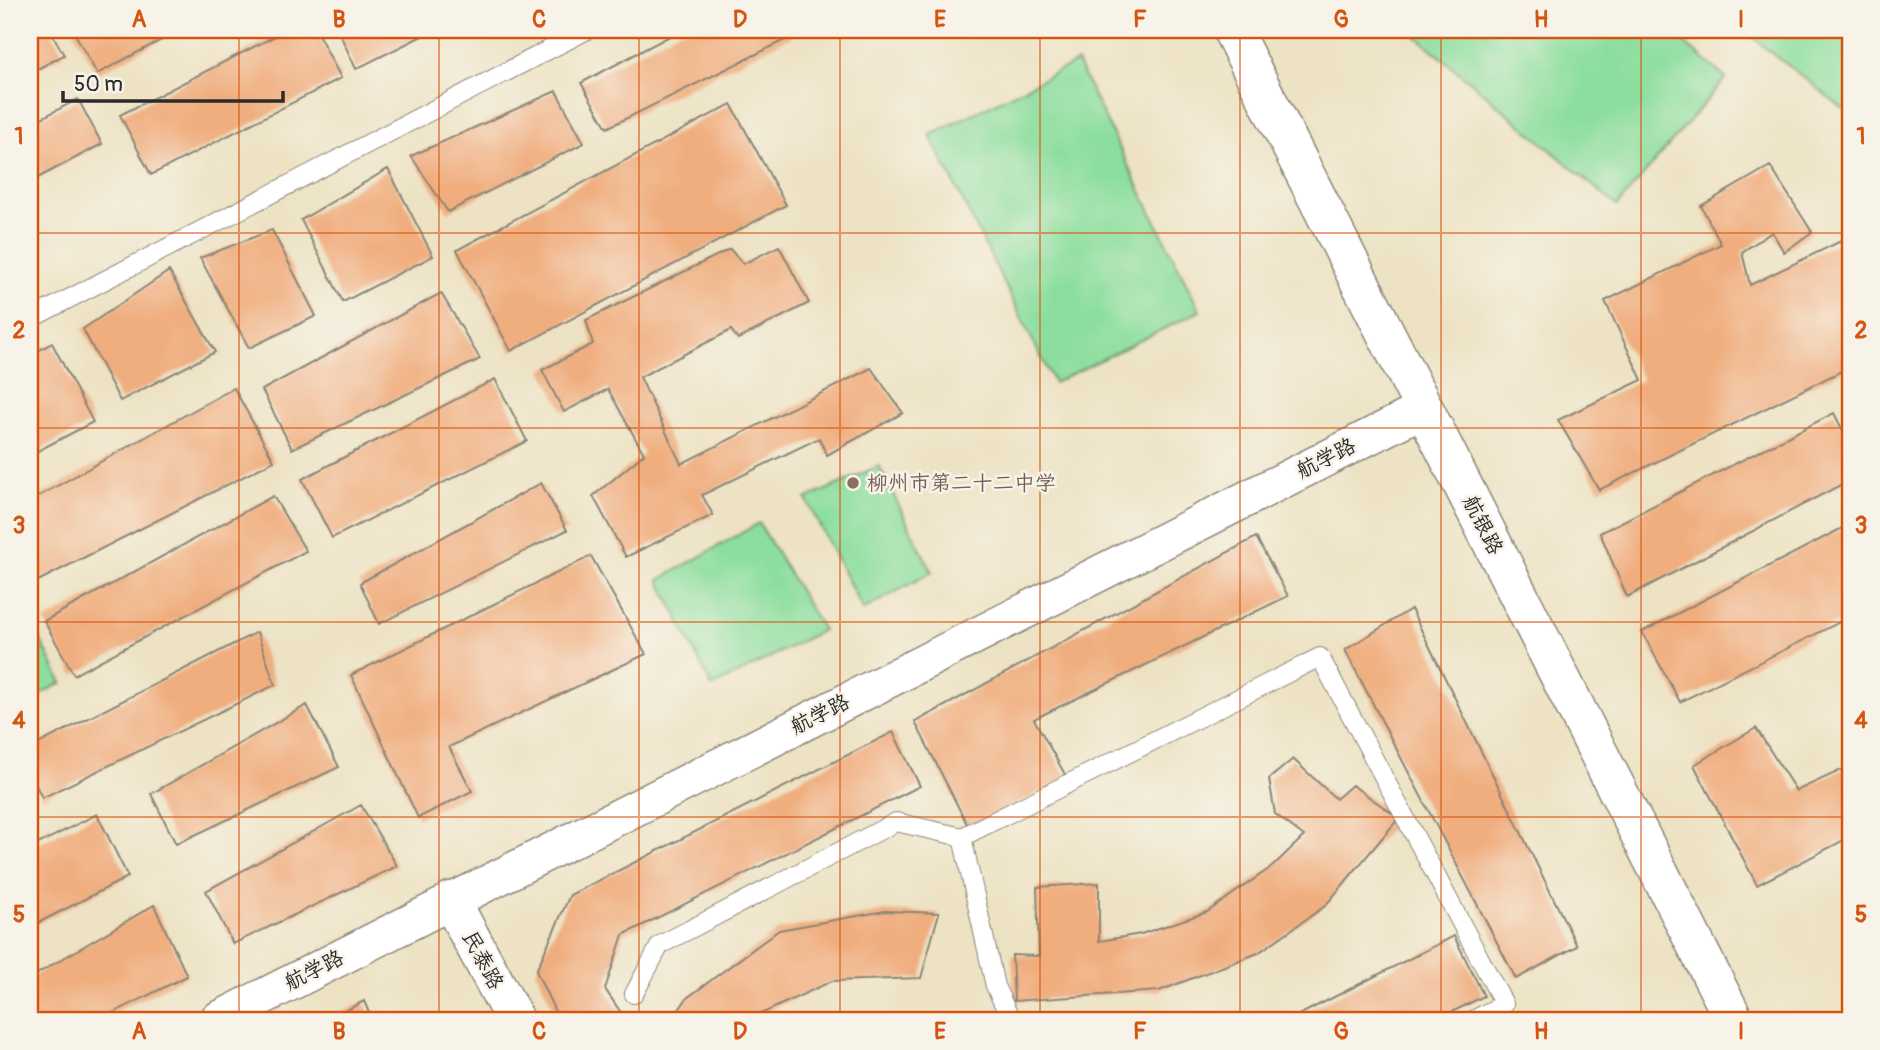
<svg xmlns="http://www.w3.org/2000/svg" width="1880" height="1050" font-family="Pangolin,'LXGW WenKai TC',sans-serif">
<rect width="100%" height="100%" fill="#f7f3e8"/>
<filter id="ink" filterUnits="userSpaceOnUse"><feTurbulence type="fractalNoise" baseFrequency=".0143" numOctaves="2"/><feDisplacementMap in="SourceGraphic" scale="14" xChannelSelector="R" yChannelSelector="G"/><feConvolveMatrix kernelMatrix="1 2 1 2 8 2 1 2 1" color-interpolation-filters="sRGB"/></filter>
<filter id="wash" filterUnits="userSpaceOnUse"><feTurbulence type="fractalNoise" baseFrequency=".00686" numOctaves="4" result="noise"/><feDisplacementMap in="SourceGraphic" scale="28" xChannelSelector="R" yChannelSelector="G"/><feGaussianBlur stdDeviation="1.57" result="paint"/><feColorMatrix in="noise" values="0 0 0 0 0 0 0 0 0 0 0 0 0 0 0 0 0 1.4 0 .05"/><feComposite in="paint" operator="in"/></filter>
<g filter="url(#wash)">
<rect width="100%" height="100%" fill="#ede2c3"/>
<path fill="#8cde9e" stroke="#5c8464" stroke-width="2" d="M1409 30H1669L1726 78 1617 206Z
M1743 30H1850V114Z
M1077 62 1200 311 1054 383 930 135Z
M879 466 932 572 863 610 806 499Z
M759 523 823 630 712 687 659 580Z
M30 619 62 683 30 699Z"/>
<g id="blocks">
<path fill="#f0ae7f" d="M30 30H50L64 55 30 73Z
M73 30H180L97 74Z
M287 30H316L341 78 151 175 120 115Z
M338 30H434L356 69Z
M681 30H805L607 128 581 83Z
M556 91 584 143 448 212 411 156Z
M78 99 102 144 30 182V124Z
M731 104 786 205 511 351 457 250Z
M1770 166 1812 232 1784 252 1772 232 1742 252 1750 285 1845 239 1850 246V367L1599 490 1558 420 1642 380 1605 301 1721 244 1701 206Z
M388 169 433 256 343 302 301 220Z
M272 230 316 316 249 348 200 258Z
M779 246 809 303 738 339 731 330 640 377 681 464 871 368 903 413 827 455 819 438 702 495 713 515 626 557 593 496 644 454 608 389 564 412 542 370 593 344 586 320 730 249 743 264Z
M169 271 215 352 120 401 83 329Z
M441 293 480 359 292 449 262 390Z
M52 343 93 422 30 455V355Z
M495 379 527 441 332 538 302 479Z
M234 388 274 461 30 585V501Z
M1834 413 1850 445V480L1627 597 1600 533Z
M541 483 567 530 379 624 360 583Z
M273 496 306 551 74 675 44 621Z
M1850 524V617L1680 702 1642 632Z
M1256 537 1288 596 1034 719 1067 778 969 828 915 722Z
M591 556 646 654 449 747 472 791 418 818 351 675Z
M1411 609 1577 946 1516 979 1345 650Z
M257 632 275 685 42 798 30 773V748Z
M307 705 339 767 176 844 151 794Z
M1756 728 1796 791 1850 766V837L1757 885 1694 765Z
M893 732 920 786 623 935 605 989 626 1020H559L536 971 570 895Z
M1293 759 1336 799 1352 785 1399 818 1325 906 1258 953 1159 991 1014 1001 1012 955 1039 956 1037 887 1099 883V941L1141 934 1207 912 1273 866 1304 836 1275 814 1269 779Z
M361 805 397 866 233 944 206 891Z
M97 814 128 877 30 927V848Z
M154 905 187 976 99 1020H30V978Z
M885 911 939 913 921 978 832 981 748 1020H672L687 998 779 930Z
M1454 936 1484 996 1436 1020H1289Z
M364 1001 372 1020H328Z
M1606 1014 1609 1020H1593Z"/>
</g>
</g>
<g filter="url(#ink)">
<use href="#blocks" fill-opacity="0" stroke="#8c8677" stroke-width="2"/>
<g fill="none" stroke-linecap="round" stroke-linejoin="round">
<defs>
<path id="lane" d="M30 319 587 30
M962 837 995 986 1011 1020
M634 994 660 945 896 822 962 837 1320 657 1504 1004 1473 1020"/>
<path id="street" d="M217 1020 1424 409"/>
<path id="secondary" d="M1232 30 1734 1020
M451 901 515 1020"/>
</defs>
<use href="#lane" stroke="#8c8677" stroke-width="20"/>
<use href="#street" stroke="#8c8677" stroke-width="38"/>
<use href="#secondary" stroke="#8c8677" stroke-width="41"/>
<use href="#lane" stroke="#fff" stroke-width="18"/>
<use href="#street" stroke="#fff" stroke-width="35"/>
<use href="#secondary" stroke="#fff" stroke-width="38"/>
</g>
</g>
<path fill="none" stroke="#d5540f" stroke-width="2" stroke-opacity="0.55" d="M239 30V1020M439 30V1020M639 30V1020M840 30V1020M1040 30V1020M1240 30V1020M1441 30V1020M1641 30V1020M30 233H1850M30 428H1850M30 622H1850M30 817H1850"/>
<circle fill="#8d6e63" stroke="#f7f3e8" stroke-width="2.5" cx="853" cy="483" r="7"/>
<g text-anchor="middle" stroke-width="5" stroke-linejoin="round" paint-order="stroke">
<g font-size="21" fill="#2b2b2b" stroke="#f7f3e8">
<text transform="translate(1326 458) rotate(-27)" y="7">航学路</text>
<text transform="translate(1483 525) rotate(63)" y="7">航银路</text>
<text transform="translate(820 714) rotate(-27)" y="7">航学路</text>
<text transform="translate(483 960) rotate(62)" y="7">民泰路</text>
<text transform="translate(314 970) rotate(-27)" y="7">航学路</text>
</g>
<g font-size="21" fill="#785e54" stroke="#f7f3e8" text-anchor="start">
<text x="867" y="490">柳州市第二十二中学</text>
</g>
</g>
<rect width="1880" height="1050" fill="none" stroke="#f7f3e8" stroke-width="77"/>
<path d="M63 91v10h220v-10" fill="none" stroke="#2b2b2b" stroke-width="3.5"/>
<text x="74" y="91" font-size="21" fill="#2b2b2b" stroke="#f7f3e8" stroke-width="5" paint-order="stroke">50 m</text>
<rect x="38" y="38" width="1804" height="974" fill="none" stroke="#d5540f" stroke-width="2.5"/>
<g font-size="23" text-anchor="middle" font-weight="bold" fill="#d5540f">
<text x="139" y="27">A</text>
<text x="339" y="27">B</text>
<text x="539" y="27">C</text>
<text x="740" y="27">D</text>
<text x="940" y="27">E</text>
<text x="1140" y="27">F</text>
<text x="1341" y="27">G</text>
<text x="1541" y="27">H</text>
<text x="1741" y="27">I</text>
<text x="19" y="144">1</text>
<text x="1861" y="144">1</text>
<text x="19" y="338">2</text>
<text x="1861" y="338">2</text>
<text x="19" y="533">3</text>
<text x="1861" y="533">3</text>
<text x="19" y="728">4</text>
<text x="1861" y="728">4</text>
<text x="19" y="922">5</text>
<text x="1861" y="922">5</text>
<text x="139" y="1039">A</text>
<text x="339" y="1039">B</text>
<text x="539" y="1039">C</text>
<text x="740" y="1039">D</text>
<text x="940" y="1039">E</text>
<text x="1140" y="1039">F</text>
<text x="1341" y="1039">G</text>
<text x="1541" y="1039">H</text>
<text x="1741" y="1039">I</text>
</g>
</svg>
